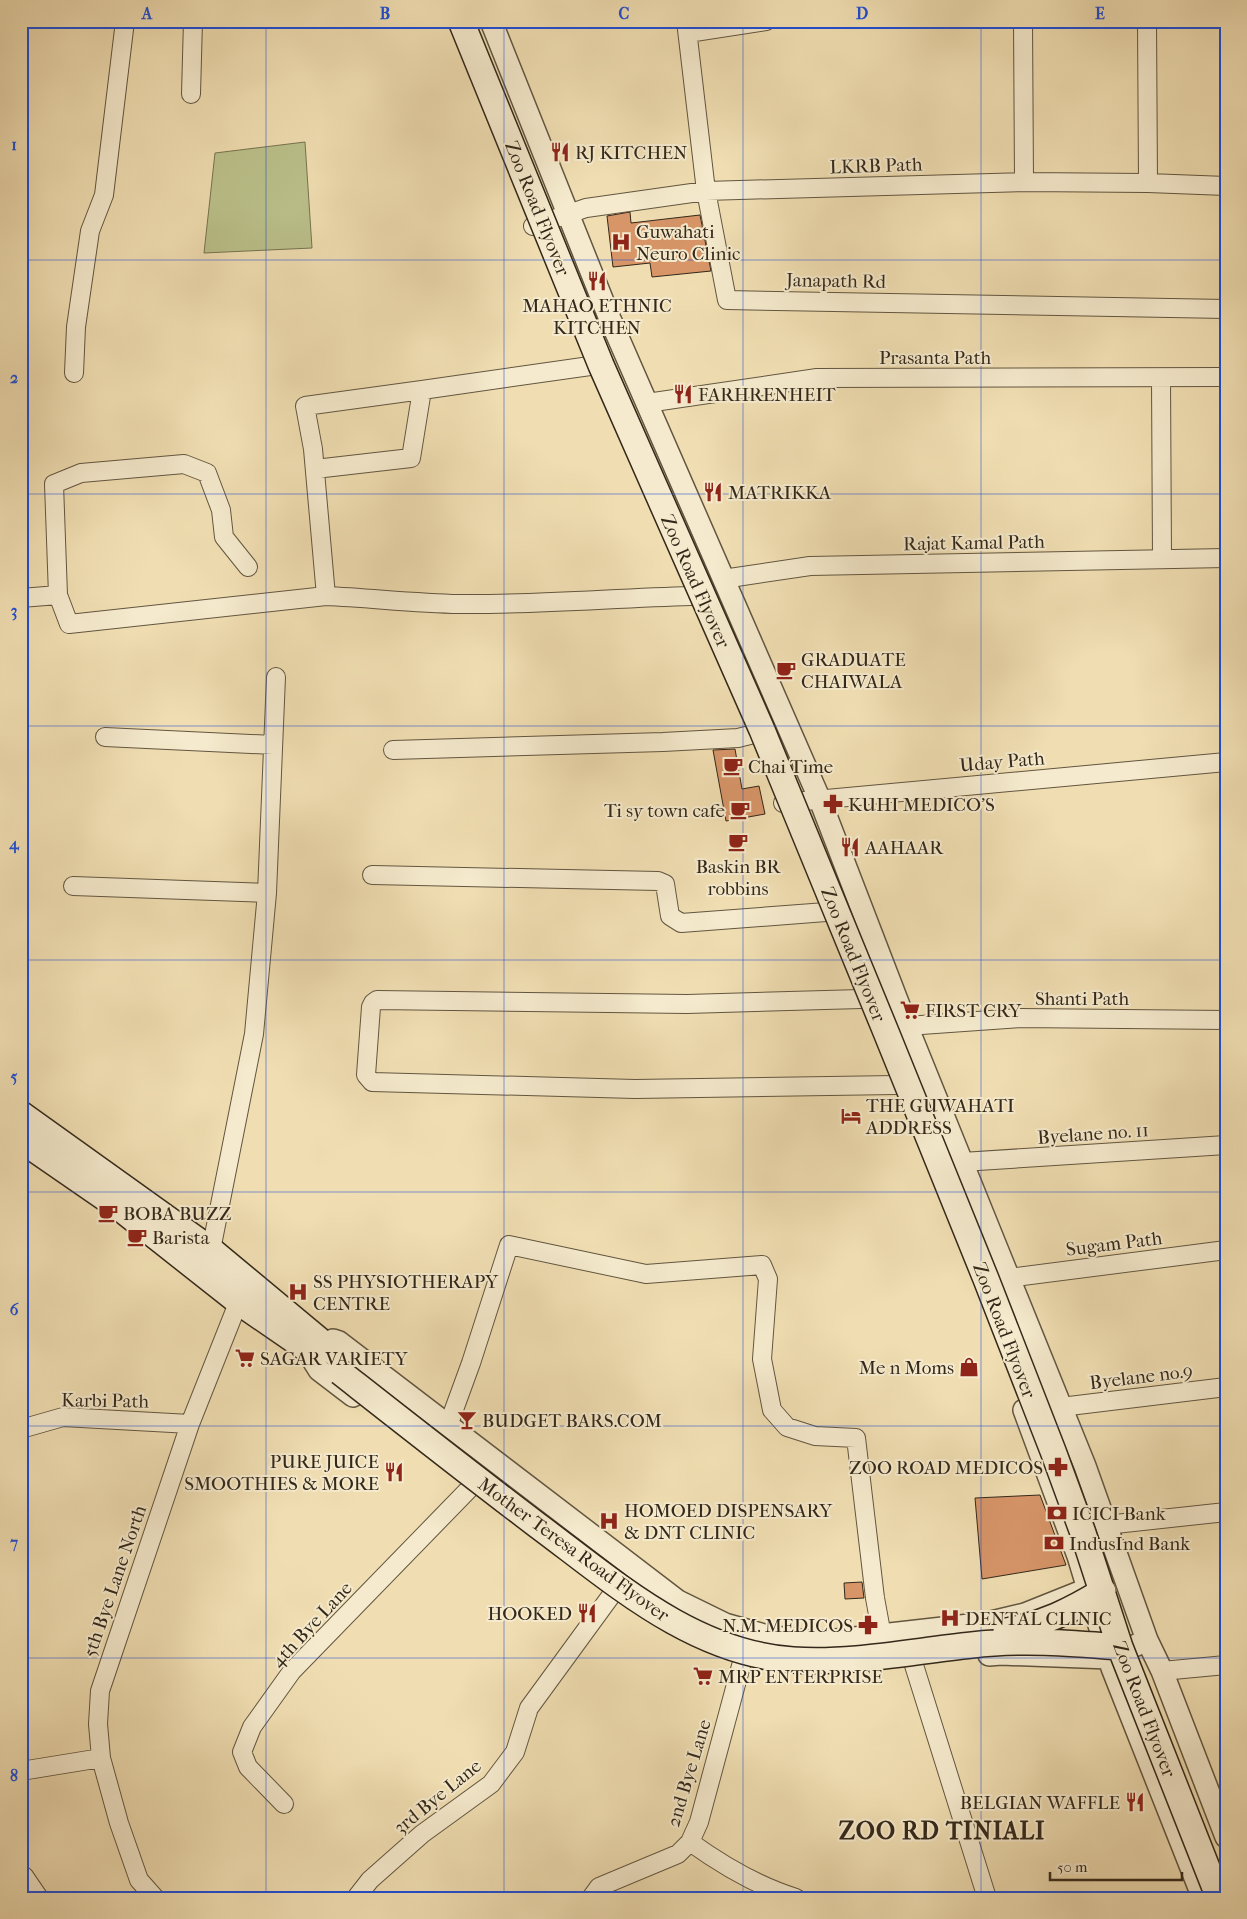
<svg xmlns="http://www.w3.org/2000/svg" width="1247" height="1919" font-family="'IM FELL French Canon',serif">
<rect width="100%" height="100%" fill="#f0deb2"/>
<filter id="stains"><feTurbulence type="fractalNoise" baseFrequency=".004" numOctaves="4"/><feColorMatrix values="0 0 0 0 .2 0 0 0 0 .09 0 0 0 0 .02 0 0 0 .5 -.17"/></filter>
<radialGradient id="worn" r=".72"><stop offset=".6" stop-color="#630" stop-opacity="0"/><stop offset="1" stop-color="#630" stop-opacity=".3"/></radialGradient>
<path fill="#bbc18b" stroke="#777452" d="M305 142 312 248 204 253 215 153Z"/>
<path fill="#d79568" stroke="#33281a" d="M630 212 631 223 700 215 711 271 652 277 650 263 613 267 607 216Z
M735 749 742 789 759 786 765 814 726 821 713 750Z
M1040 1495 1066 1565 982 1579 975 1498Z
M862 1582 864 1598 845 1599 844 1583Z"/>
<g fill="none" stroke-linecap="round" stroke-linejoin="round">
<defs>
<path id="minor" d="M686 21 706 191 727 300 1226 309
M1023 21 1024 182
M1147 21 1148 183
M688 33 766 21
M191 94 193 21
M533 226 586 208 706 191 1024 182 1148 183 1226 186
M74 373 76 327 90 231 104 195 125 21
M1161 378 1162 559
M647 403 817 378 1226 377
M315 469 411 458 422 390 590 366
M723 579 810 566 1226 558
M58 595 69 624 326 596 313 449 305 406 422 390
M326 596C370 598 415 603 459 604 537 605 614 598 691 596
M21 598 58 595 54 484 81 473 184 464 207 473 221 510 224 537 248 567
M105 737 273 745
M393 750 663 742 738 738 754 734
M783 803 1226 762
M372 875 658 881 665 884 670 916 681 923 826 912
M73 886 267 893
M861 999 687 1004 377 1000 373 1003 371 1007 366 1075 372 1082 635 1089 896 1085
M907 1026 1020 1018 1226 1020
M962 1162 1226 1145
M211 1250 254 1034 267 893 276 677
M1008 1278 1226 1250
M1061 1407 1226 1387
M448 1426 471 1363 509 1245 646 1274 762 1265 768 1279 762 1359 772 1410 787 1427 815 1436 856 1438 875 1598 882 1636
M21 1429 63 1417 190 1424
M1106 1525 1226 1512
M913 1662 987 1898
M1162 1671 1226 1665
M21 1771 101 1758
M284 1804 248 1767 242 1752 252 1727 292 1671 472 1486
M690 1842C722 1865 757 1886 796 1898
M24 1876 39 1898
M155 1898 139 1880 119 1823 101 1758 98 1724 100 1691 190 1424 242 1293
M356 1898 370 1880 422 1834 491 1784 515 1752 529 1708 613 1593
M591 1898 599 1887 678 1854 690 1842 699 1822 742 1662"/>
<path id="tertiary" d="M491 21 610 319 820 800 907 1026 1085 1466 1147 1640 1162 1671 1226 1837
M333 1340 339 1342 678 1601 725 1624 764 1635 796 1640 819 1642 987 1623 1025 1614 1095 1586
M304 1346 319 1370 353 1396
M1024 1410 1078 1556 1112 1668 1203 1898
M989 1655 1001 1654 1109 1658 1147 1640"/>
<path id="secondary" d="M21 1114 211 1250 348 1364
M21 1140 121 1209 240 1303 304 1347"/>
</defs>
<use href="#minor" stroke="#625640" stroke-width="20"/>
<use href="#tertiary" stroke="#625640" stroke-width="24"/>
<use href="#secondary" stroke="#33281a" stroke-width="28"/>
<use href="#minor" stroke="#f5eacd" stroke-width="18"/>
<use href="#tertiary" stroke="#f5eacd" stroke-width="21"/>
<use href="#secondary" stroke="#f5eacd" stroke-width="25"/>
<defs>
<path id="secondary-bridge" d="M461 21 601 365 762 730 886 1032 986 1279 1053 1451 1083 1533 1120 1647 1219 1898
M340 1372C405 1423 471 1475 537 1525 614 1582 692 1653 793 1660 852 1664 913 1651 972 1645 1022 1639 1070 1643 1120 1647
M1006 1631C1042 1625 1072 1610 1103 1591"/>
</defs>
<use href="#secondary-bridge" stroke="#33281a" stroke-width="28" stroke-linecap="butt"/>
<use href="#secondary-bridge" stroke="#f5eacd" stroke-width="25"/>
</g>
<path fill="none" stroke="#1d4ed8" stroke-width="1" stroke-opacity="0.55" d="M266 21V1898M504 21V1898M743 21V1898M981 21V1898M21 260H1226M21 494H1226M21 726H1226M21 960H1226M21 1192H1226M21 1426H1226M21 1658H1226"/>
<defs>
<symbol id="restaurant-bare" viewBox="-9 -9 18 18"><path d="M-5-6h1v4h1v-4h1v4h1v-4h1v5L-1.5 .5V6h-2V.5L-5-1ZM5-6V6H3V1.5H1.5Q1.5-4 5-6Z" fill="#8f2418" stroke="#f5eacd" stroke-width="2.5" paint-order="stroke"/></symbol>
<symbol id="hospital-bare" viewBox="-9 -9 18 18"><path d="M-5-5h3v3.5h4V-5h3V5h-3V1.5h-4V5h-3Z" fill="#8f2418" stroke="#f5eacd" stroke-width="2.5" paint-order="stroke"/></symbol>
<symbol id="cafe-bare" viewBox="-9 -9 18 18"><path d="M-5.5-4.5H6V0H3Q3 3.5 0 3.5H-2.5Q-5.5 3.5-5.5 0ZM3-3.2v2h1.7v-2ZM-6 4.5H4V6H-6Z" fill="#8f2418" stroke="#f5eacd" stroke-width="2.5" paint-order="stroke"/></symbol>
<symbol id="pharmacy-bare" viewBox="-9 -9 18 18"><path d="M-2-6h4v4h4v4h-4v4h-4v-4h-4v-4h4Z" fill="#8f2418" stroke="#f5eacd" stroke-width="2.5" paint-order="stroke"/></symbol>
<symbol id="supermarket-bare" viewBox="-9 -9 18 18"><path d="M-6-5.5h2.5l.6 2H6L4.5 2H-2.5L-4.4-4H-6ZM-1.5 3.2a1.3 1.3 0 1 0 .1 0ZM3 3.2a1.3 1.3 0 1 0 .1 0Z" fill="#8f2418" stroke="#f5eacd" stroke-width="2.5" paint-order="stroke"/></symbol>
<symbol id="hotel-bare" viewBox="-9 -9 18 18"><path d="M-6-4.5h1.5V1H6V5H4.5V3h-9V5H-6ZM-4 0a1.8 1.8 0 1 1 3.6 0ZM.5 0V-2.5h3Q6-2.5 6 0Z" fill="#8f2418" stroke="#f5eacd" stroke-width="2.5" paint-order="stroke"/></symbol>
<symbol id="shop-bare" viewBox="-9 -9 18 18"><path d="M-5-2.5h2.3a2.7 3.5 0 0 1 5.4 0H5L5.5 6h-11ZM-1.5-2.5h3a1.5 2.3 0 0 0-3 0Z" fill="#8f2418" stroke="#f5eacd" stroke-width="2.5" paint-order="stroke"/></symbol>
<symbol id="bar-bare" viewBox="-9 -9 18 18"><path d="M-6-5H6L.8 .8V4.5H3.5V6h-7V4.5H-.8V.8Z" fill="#8f2418" stroke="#f5eacd" stroke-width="2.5" paint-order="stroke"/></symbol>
<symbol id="bank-bare" viewBox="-9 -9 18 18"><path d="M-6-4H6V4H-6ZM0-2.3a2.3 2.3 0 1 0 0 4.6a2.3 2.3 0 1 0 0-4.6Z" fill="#8f2418" stroke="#f5eacd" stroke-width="2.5" paint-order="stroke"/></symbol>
</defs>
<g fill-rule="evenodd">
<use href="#restaurant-bare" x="546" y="138" width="28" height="28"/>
<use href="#hospital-bare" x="607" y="228" width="28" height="28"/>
<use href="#restaurant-bare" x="583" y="267" width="28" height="28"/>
<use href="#restaurant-bare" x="669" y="380" width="28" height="28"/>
<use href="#restaurant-bare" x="699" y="478" width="28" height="28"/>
<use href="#cafe-bare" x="772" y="656" width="28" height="28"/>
<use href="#cafe-bare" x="719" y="752" width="28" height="28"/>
<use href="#pharmacy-bare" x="819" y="790" width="28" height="28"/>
<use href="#cafe-bare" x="726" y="796" width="28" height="28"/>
<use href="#cafe-bare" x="724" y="828" width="28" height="28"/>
<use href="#restaurant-bare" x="836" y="833" width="28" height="28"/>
<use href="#supermarket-bare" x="896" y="996" width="28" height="28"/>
<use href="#hotel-bare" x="837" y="1102" width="28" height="28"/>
<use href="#cafe-bare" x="94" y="1199" width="28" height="28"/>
<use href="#cafe-bare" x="123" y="1223" width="28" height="28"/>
<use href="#hospital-bare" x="284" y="1278" width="28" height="28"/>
<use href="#supermarket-bare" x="231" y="1344" width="28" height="28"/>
<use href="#shop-bare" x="955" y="1353" width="28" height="28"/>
<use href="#bar-bare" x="453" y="1406" width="28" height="28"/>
<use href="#pharmacy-bare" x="1044" y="1453" width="28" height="28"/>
<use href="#restaurant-bare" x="380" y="1458" width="28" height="28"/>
<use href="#bank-bare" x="1043" y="1499" width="28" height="28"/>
<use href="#hospital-bare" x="595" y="1507" width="28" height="28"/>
<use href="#bank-bare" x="1040" y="1529" width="28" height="28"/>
<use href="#restaurant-bare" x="573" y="1599" width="28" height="28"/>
<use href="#hospital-bare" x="936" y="1604" width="28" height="28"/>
<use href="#pharmacy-bare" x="854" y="1611" width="28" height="28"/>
<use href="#supermarket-bare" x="689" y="1662" width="28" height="28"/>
<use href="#restaurant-bare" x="1121" y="1788" width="28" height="28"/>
</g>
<g text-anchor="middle" stroke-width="4" stroke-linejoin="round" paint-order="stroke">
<g font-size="19" fill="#33281a" stroke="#f5eacd" text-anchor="start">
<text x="575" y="159">RJ KITCHEN</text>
<text x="636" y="238">Guwahati<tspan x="636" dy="22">Neuro Clinic</tspan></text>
<text x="597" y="312" text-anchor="middle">MAHAO ETHNIC<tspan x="597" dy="22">KITCHEN</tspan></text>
<text x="698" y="401">FARHRENHEIT</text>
<text x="728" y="499">MATRIKKA</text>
<text x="801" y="666">GRADUATE<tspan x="801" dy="22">CHAIWALA</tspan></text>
<text x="748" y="773">Chai Time</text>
<text x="848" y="811">KUHI MEDICO'S</text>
<text x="725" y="817" text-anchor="end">Ti sy town cafe</text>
<text x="865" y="854">AAHAAR</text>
<text x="738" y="873" text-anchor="middle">Baskin BR<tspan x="738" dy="22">robbins</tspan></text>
<text x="925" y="1017">FIRST CRY</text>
<text x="866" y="1112">THE GUWAHATI<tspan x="866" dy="22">ADDRESS</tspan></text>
<text x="123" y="1220">BOBA BUZZ</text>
<text x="152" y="1244">Barista</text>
<text x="313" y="1288">SS PHYSIOTHERAPY<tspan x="313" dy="22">CENTRE</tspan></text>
<text x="260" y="1365">SAGAR VARIETY</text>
<text x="954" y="1374" text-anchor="end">Me n Moms</text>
<text x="482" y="1427">BUDGET BARS.COM</text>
<text x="379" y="1468" text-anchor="end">PURE JUICE<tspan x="379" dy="22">SMOOTHIES &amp; MORE</tspan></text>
<text x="1043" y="1474" text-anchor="end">ZOO ROAD MEDICOS</text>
<text x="624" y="1517">HOMOED DISPENSARY<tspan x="624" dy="22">&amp; DNT CLINIC</tspan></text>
<text x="1072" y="1520">ICICI Bank</text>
<text x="1069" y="1550">IndusInd Bank</text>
<text x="572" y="1620" text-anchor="end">HOOKED</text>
<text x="965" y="1625">DENTAL CLINIC</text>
<text x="853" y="1632" text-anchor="end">N.M. MEDICOS</text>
<text x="718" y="1683">MRP ENTERPRISE</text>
<text x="1120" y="1809" text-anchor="end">BELGIAN WAFFLE</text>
</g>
<g font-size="19" fill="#33281a" stroke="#f5eacd">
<text transform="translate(876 165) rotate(-2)" y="7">LKRB Path</text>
<text transform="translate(538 208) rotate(68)" y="7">Zoo Road Flyover</text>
<text transform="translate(836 280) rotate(1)" y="7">Janapath Rd</text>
<text x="935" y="364">Prasanta Path</text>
<text transform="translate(974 542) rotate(-1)" y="7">Rajat Kamal Path</text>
<text transform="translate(696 581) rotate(66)" y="7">Zoo Road Flyover</text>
<text transform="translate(1002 761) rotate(-5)" y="7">Uday Path</text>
<text transform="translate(854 954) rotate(68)" y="7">Zoo Road Flyover</text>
<text x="1082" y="1005">Shanti Path</text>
<text transform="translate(1093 1133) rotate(-4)" y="7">Byelane no. 11</text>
<text transform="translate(1114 1243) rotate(-7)" y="7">Sugam Path</text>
<text transform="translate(1005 1330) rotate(69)" y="7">Zoo Road Flyover</text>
<text transform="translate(1141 1376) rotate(-7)" y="7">Byelane no.9</text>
<text transform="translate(105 1400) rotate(1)" y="7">Karbi Path</text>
<text transform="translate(574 1549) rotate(36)" y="7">Mother Teresa Road Flyover</text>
<text transform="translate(114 1581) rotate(-71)" y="7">5th Bye Lane North</text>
<text transform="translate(311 1624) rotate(-47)" y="7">4th Bye Lane</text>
<text transform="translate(1145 1709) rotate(69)" y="7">Zoo Road Flyover</text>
<text transform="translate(688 1773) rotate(-73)" y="7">2nd Bye Lane</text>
<text transform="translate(437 1796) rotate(-39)" y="7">3rd Bye Lane</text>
</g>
<g font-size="24" font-weight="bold" letter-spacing="1" fill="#33281a" stroke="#f5eacd">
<text x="942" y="1839">ZOO RD TINIALI</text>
</g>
</g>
<rect width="1247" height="1919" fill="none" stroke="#f0deb2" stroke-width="55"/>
<path d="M1050 1872v8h132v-8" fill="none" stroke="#33281a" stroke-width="2.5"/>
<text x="1057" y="1872" font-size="15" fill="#33281a" stroke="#f5eacd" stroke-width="4" paint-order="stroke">50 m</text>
<rect x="28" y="28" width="1192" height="1864" fill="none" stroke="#1d4ed8" stroke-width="2"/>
<g font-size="16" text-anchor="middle" font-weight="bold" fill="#1d4ed8">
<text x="147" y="19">A</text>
<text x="385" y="19">B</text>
<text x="624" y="19">C</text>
<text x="862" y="19">D</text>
<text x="1100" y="19">E</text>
<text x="14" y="150">1</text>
<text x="14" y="383">2</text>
<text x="14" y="616">3</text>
<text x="14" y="849">4</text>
<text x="14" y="1082">5</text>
<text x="14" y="1315">6</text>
<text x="14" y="1548">7</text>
<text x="14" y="1781">8</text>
</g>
<rect width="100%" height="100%" filter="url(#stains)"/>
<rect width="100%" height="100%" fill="url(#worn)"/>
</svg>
